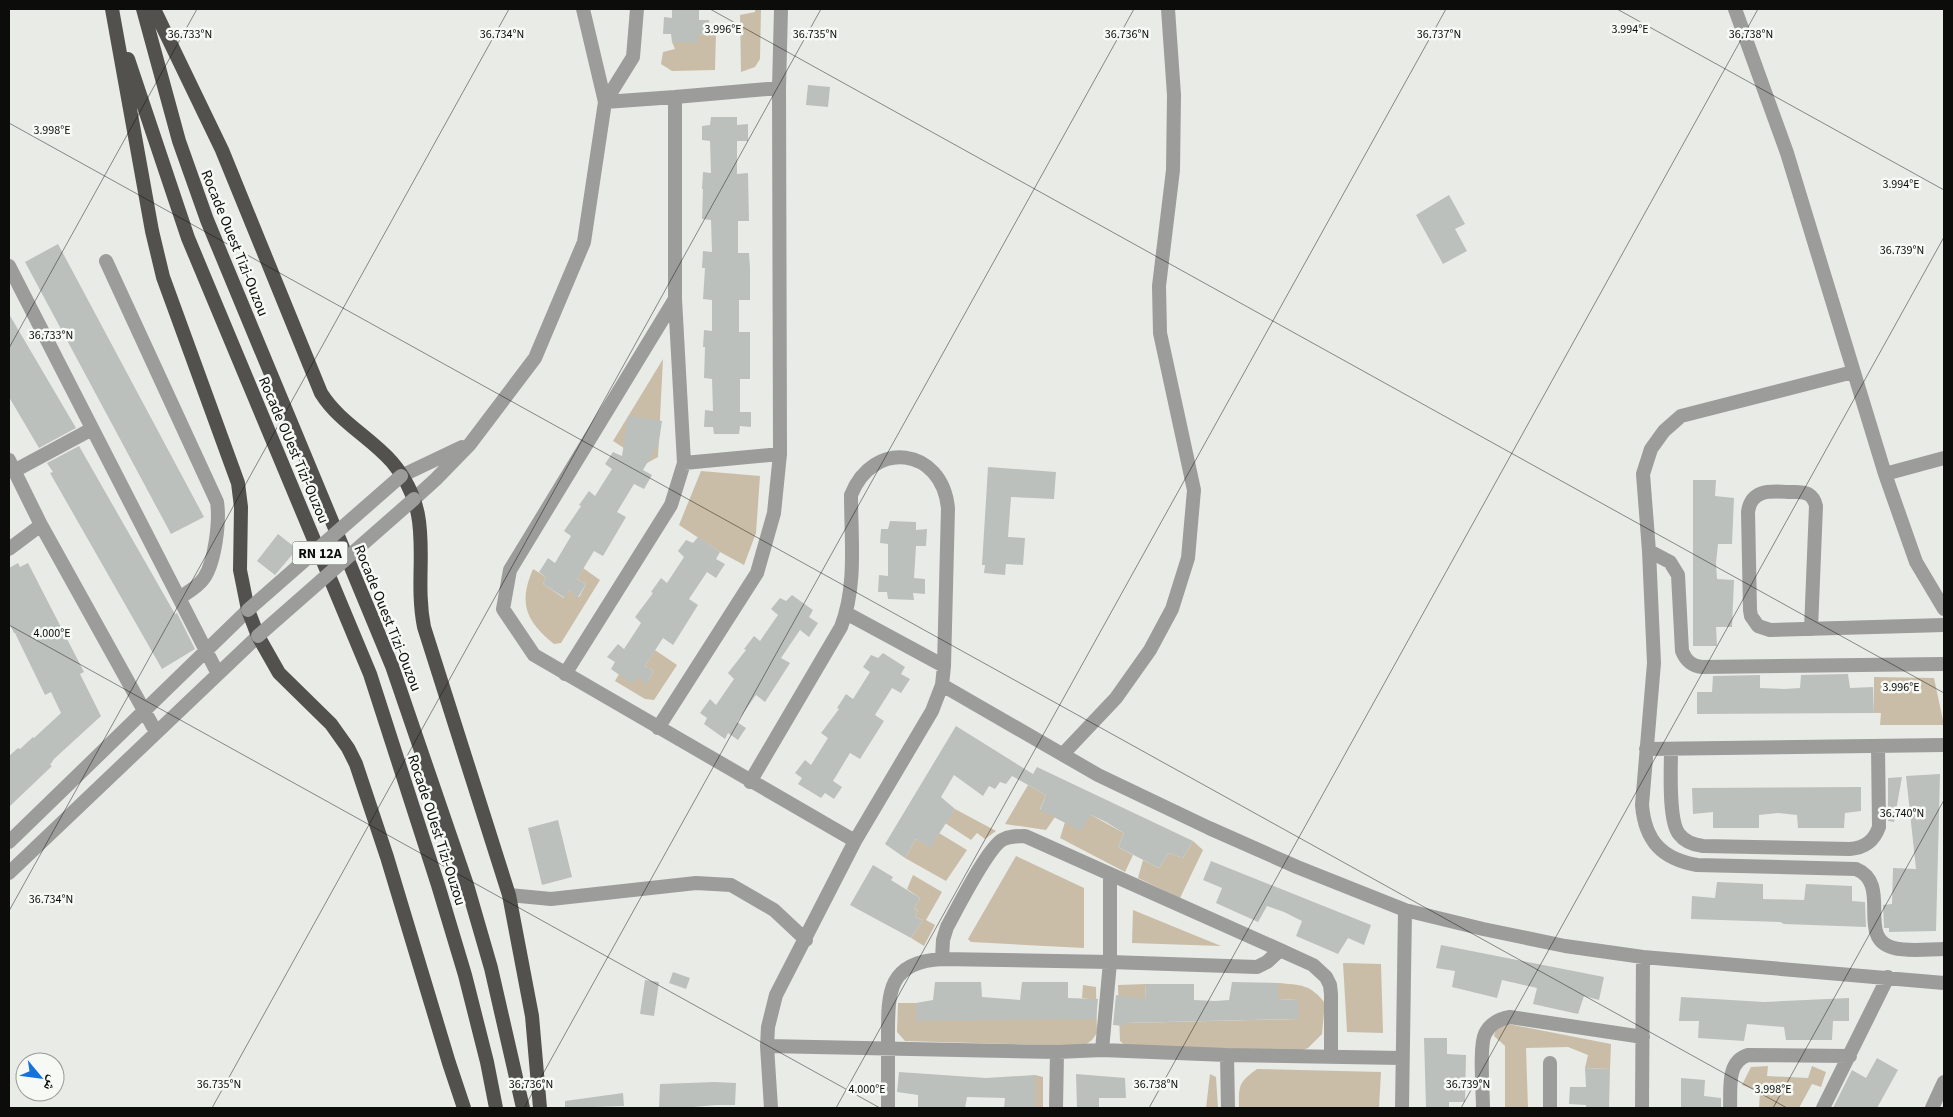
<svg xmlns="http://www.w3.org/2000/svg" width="1953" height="1117" font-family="'Source Sans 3','Noto Naskh Arabic',sans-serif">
<rect width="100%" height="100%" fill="#e9ebe7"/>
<path fill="#cabda7" d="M755 9H761L760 59 755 67 741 72 740 15 755 12Z
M716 33 715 70 672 71 661 64 663 52 675 49 672 42H698V34L710 35Z
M663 359 658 457 647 463 613 441Z
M701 471 760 476 756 533 744 565 720 552 679 525Z
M583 568 600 580 561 643 554 644C526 621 518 604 533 569L546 577 543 584 564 598 569 590 579 597 586 584 577 579Z
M655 650 677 665 654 700 645 699 615 681 619 674 637 677 647 682 654 671 645 666Z
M1874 677 1934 678 1944 725H1880L1881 713H1874Z
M1028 785 1046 795 1040 809 1055 817 1046 830 1005 824Z
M955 809 996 831 985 839 977 833 971 840 945 823Z
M1091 815 1124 833 1118 847 1133 855 1125 872 1060 838 1065 822Z
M939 833 967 850 946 881 905 858 916 839 930 847Z
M1193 841 1203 850 1180 898 1138 878 1143 860 1159 868 1169 853 1183 858Z
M1016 856 1084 888V948L971 942 968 939Z
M913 875 942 892 926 920 935 925 924 946 911 938 923 920 915 917 918 910 914 909 920 898 907 889Z
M1133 910 1221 946 1132 943Z
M1343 963 1381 964 1383 1033 1347 1032Z
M1278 983C1301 985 1310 984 1325 1003L1322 1034 1308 1048 1295 1053 1128 1048 1120 1041 1118 985 1146 984 1145 1001 1129 1023 1298 1019V1000L1278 999Z
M1083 985 1096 987 1097 1033 1092 1040 1084 1046 905 1041 897 1032 898 1003H916V1020L1089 999 1082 998Z
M1503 1023 1611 1044 1610 1069 1585 1068 1588 1055 1568 1047 1526 1048 1528 1108H1505V1046L1494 1036 1496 1028Z
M1768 1066 1767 1076 1808 1078 1812 1066 1826 1072 1821 1087 1812 1084 1799 1108H1759L1760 1092 1742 1085 1751 1067Z
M1257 1069 1381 1072 1379 1108H1239C1239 1085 1238 1083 1257 1069Z
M1210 1074 1216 1077 1218 1108H1206Z
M1035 1075 1043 1077V1108H1035Z"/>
<path fill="#bcc0bd" d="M672 9H699V20H709L710 35 698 34V43L672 42 671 34H663L664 17 672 18Z
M808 85 830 87 828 107 806 105Z
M711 117H737V125L748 124V141H737V174L748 173 749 221H738V253H749L750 268V300H739V332H750V379H740V412H751V427L740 426 739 434H714L713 427H704L705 410 713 411 712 379 704 378 705 347H703L704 330 712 331V300L703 299 705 268H702L703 251 712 252 711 220 702 219 703 189H702L703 172 711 173 710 141 702 140V126L710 125Z
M1449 195 1465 224 1455 229 1467 251 1443 264 1416 215Z
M58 244 204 517 171 534 25 262Z
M9 314 76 428 39 448 9 397Z
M628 416 662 421 658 448H656L643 470 652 475 644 489 634 484 617 512 626 517 603 556 594 551 577 579 586 584 578 597 569 590 565 598 543 584 546 577 539 572 548 558 555 563 571 536 564 531 581 506 579 505 589 491 595 496 612 469 605 464 613 452 622 456Z
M79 446 175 614 177 613 195 649 162 669 50 473 53 472 47 463Z
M988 467 1056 472 1054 499 1011 497 1008 537 1025 538 1023 565 1006 564 1005 575 984 573 985 565H982Z
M1693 480H1716L1715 496 1734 498 1732 544H1718L1716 563 1717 579 1734 580 1732 627H1716L1717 646H1693Z
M890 521 916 522V530L927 529 926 546H916L914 578 925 579V594L913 593 914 600 888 599 887 592H878L879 575 888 576V544L880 543 881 529H888Z
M278 534 297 549 275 575 257 561Z
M698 537 720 552 716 559 725 564 716 578 707 572 689 599 698 605 673 645 663 638 645 666 654 671 646 684 637 677 632 684 611 669 615 662 607 657 618 644 624 649 641 623 635 617 653 593 651 592 661 578 667 583 684 557 678 551 686 540 693 543Z
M18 563 20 567 28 563 84 672 80 674 101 716 54 759 50 765 52 766 9 807V756L18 748 20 749 33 737 34 738 61 713 51 692 45 695 15 633H14L9 623V568Z
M792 595 813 610 809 617 818 623 809 637 800 630 781 658 790 663 776 685 765 702 756 695 737 722 746 728 738 740 728 733 725 739 704 724 707 718 700 713 710 699 716 705 734 679 728 673 746 650 744 649 754 636 760 641 778 615 771 609 780 598 786 601Z
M883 653 905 667 901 674 910 679 901 693 892 688 875 715 884 721 860 759 850 753 833 781 842 787 834 799 825 793 821 798 798 784 802 778 795 773 805 760 811 765 828 738 821 733 839 709 837 708 846 694 853 699 870 672 863 667 871 655 878 658Z
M1848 674 1850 688 1873 687 1874 713 1697 714V692H1712L1713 676 1760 675V688L1784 689 1800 688 1801 675Z
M956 726 1033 774 1037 767 1193 841 1183 858 1169 853 1159 868 1118 847 1124 833 1106 822 1091 815 1081 831 1040 810 1046 795 1012 776 1006 784 1000 782 995 789 989 786 983 796 954 775 941 797 955 809 930 848 916 839 905 858 885 844Z
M1940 774 1936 931 1889 932V928H1884L1883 905 1892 904 1893 868 1916 869 1906 776Z
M1902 777 1894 822 1888 821V778Z
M1861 787V811L1845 813 1844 828H1798L1797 815 1778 813 1759 815V828H1713V812L1693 814 1692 788Z
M558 820 572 877 542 885 528 828Z
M1211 861 1371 925 1364 945 1348 938 1338 954 1296 936 1302 921 1284 912 1267 906 1258 922 1216 903 1222 888 1203 880Z
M873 865 893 877 891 880 920 898 914 909 918 910 915 917 923 920 911 938 850 905Z
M1717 882 1763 884V899L1804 900 1806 884 1852 886V901L1865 902 1866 927 1784 924 1780 922 1691 919 1692 896 1715 898Z
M1441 945 1604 977 1599 1000 1584 996 1578 1014 1533 1004 1537 988 1502 980 1497 998 1452 987 1455 971 1436 968Z
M673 972 690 978 686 989 669 983Z
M645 980 659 982 654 1016 640 1014Z
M935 982H981L982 997 1020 1000 1022 982H1068V998L1098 999 1096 1019 916 1021V1003L933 1000Z
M1232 982 1278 983V999L1298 1000 1299 1019 1124 1023 1123 1026 1113 1025 1116 995 1145 999 1146 984H1194V1000L1215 1001 1229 1000Z
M1681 997 1764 1002 1849 998V1021H1833L1832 1040H1786L1784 1027 1747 1024 1744 1041 1698 1038 1699 1021H1679Z
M1424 1038H1447V1054L1466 1055 1465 1102H1449V1108H1426Z
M1877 1058 1898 1070 1877 1108H1833L1852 1070 1866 1078Z
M1585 1068 1610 1069 1609 1108H1586V1105L1569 1104 1570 1087H1586Z
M899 1072 986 1078 1035 1075V1108H1004L1005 1098 967 1097 965 1108H918V1095L897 1092Z
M1076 1074 1125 1078 1126 1098H1099V1108H1077Z
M1681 1078 1705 1080 1704 1096 1721 1098V1108H1681Z
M715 1082 736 1083 735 1105H716L682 1108H659L660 1084Z
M623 1093 624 1106 565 1108V1101Z"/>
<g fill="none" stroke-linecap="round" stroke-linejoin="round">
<path stroke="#9c9c9a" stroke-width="14" d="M1735 9 1787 153 1885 474 1916 562 1944 609
M779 88 781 9
M605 102 633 57 637 9
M605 102 675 97
M106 261 217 502C220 521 215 562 204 578 198 587 188 592 179 598
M9 266 218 674
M675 299 684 463 780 454
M1853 372 1681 416 1664 431 1651 449 1643 474 1649 551 1654 663 1642 805C1645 841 1662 859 1697 865L1856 869C1893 884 1855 939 1894 948 1909 952 1929 949 1944 949
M9 460 41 525 156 732
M14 471 92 429
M1885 474 1944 458
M401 476 462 447
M414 499 436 479 470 444 535 358 584 242 605 102 583 9
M9 549 41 525
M1649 551 1670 562 1678 575 1682 651C1686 661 1692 666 1702 667L1944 664
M846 613 944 666
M1811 629 1816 506C1815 501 1813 497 1808 494 1802 491 1794 492 1788 492 1770 491 1751 489 1748 512L1750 610 1751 616 1758 626 1770 630 1944 625
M565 674 671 505 684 463
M942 685 1098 775 1209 828 1297 867 1405 910 1483 929 1565 946 1643 957 1944 983
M658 728 757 573 774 513 780 454 779 88 675 97V299L510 570 503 609 534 655 855 841
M1646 749 1944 745
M1671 749C1671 769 1668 820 1679 834 1685 842 1694 845 1703 846L1850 849C1865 848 1874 841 1879 827L1878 746
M1063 754 1116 698 1150 650 1172 609 1188 558 1194 490 1160 333 1159 286 1173 170 1174 95 1168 9
M750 782 841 627C857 586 851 539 851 495 873 439 942 447 948 508L944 666 942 685 932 711 855 841 776 995 768 1027 767 1046 771 1108
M9 842 248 610
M9 873 258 636
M509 895 551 899 696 883 731 885 774 910 806 940
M942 959 943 940 947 927C957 909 987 849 1002 840 1009 836 1017 836 1025 836L1280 950 1313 965 1326 977 1330 985 1331 994V1057
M767 1046 1057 1052 1102 1050 1227 1055 1402 1058
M1102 1050 1110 962V874
M1227 1055 1228 1108
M888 1108C888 1085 888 1062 888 1038 888 993 887 962 942 959L1110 962 1257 967 1267 962 1280 950
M1056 1108 1057 1052
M1402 1108 1405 910
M1483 1108C1483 1092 1479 1046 1485 1034 1490 1023 1499 1019 1510 1017L1643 1037
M1550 1108V1063
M1642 1108 1643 957
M1730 1108C1731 1089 1726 1062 1748 1055L1850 1056
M1823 1108 1888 977
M1932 1108 1944 1082"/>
<path stroke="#52514e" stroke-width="14" d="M112 9 152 231 163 277 238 483 241 507 240 570 248 610 258 636 279 673 331 724 348 748 356 764 387 857 449 1063 464 1108
M143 9 179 141 207 220 392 666 467 885 491 968 523 1108
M154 9 222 150 321 393C339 422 370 437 392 462 438 516 412 566 424 627L509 895 532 1016 540 1108
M128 59 188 238 370 674 438 885 465 975 487 1062 496 1108"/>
<path stroke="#9c9c9a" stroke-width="14" d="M248 610 401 476
M258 636 414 499"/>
</g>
<path fill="none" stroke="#0c0d0b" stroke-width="1" stroke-opacity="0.45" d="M710 9 1944 693M1617 9 1944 190M9 123 1787 1108M9 348 197 9M9 625 880 1108M9 911 509 9M212 1108 821 9M524 1108 1134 9M836 1108 1446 9M1149 1108 1758 9M1461 1108 1944 237M1773 1108 1944 800"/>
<g text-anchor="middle" stroke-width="5" stroke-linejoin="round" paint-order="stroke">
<rect fill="#f6f9f4" stroke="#525451" stroke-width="1" x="292.5" y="541.5" width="55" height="23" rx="4"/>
<g font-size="14" font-weight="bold" fill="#0c0d0b">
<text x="320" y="558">RN 12A</text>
</g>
<g font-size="15" fill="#0c0d0b" stroke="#f6f9f4">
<text transform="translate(235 243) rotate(68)" y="5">Rocade Ouest Tizi-Ouzou</text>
<text transform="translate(294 450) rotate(67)" y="5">Rocade OUest Tizi-Ouzou</text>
<text transform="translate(388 618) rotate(68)" y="5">Rocade Ouest Tizi-Ouzou</text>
<text transform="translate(437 830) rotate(72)" y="5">Rocade OUest Tizi-Ouzou</text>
</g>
</g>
<g font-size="12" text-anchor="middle" fill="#0c0d0b" stroke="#f6f9f4" stroke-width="5" stroke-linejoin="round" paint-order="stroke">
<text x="723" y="33">3.996°E</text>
<text x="1630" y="33">3.994°E</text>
<text x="190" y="38">36.733°N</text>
<text x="502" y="38">36.734°N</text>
<text x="815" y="38">36.735°N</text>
<text x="1127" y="38">36.736°N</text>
<text x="1439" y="38">36.737°N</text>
<text x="1751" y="38">36.738°N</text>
<text x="52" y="134">3.998°E</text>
<text x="1901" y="188">3.994°E</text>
<text x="1902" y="254">36.739°N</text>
<text x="51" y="339">36.733°N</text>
<text x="52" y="637">4.000°E</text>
<text x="1901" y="691">3.996°E</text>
<text x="1902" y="817">36.740°N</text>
<text x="51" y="903">36.734°N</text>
<text x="219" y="1088">36.735°N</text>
<text x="531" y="1088">36.736°N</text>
<text x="1156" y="1088">36.738°N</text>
<text x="1468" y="1088">36.739°N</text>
<text x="867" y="1093">4.000°E</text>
<text x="1773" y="1093">3.998°E</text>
</g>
<rect width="1953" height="1117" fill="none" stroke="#0c0d0b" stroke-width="20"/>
<g transform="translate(40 1077) rotate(119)"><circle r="24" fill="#f6f9f4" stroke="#989b97"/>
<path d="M0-4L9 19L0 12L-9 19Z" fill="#1572db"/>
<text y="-8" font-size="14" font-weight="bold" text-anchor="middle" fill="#0c0d0b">ش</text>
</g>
</svg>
